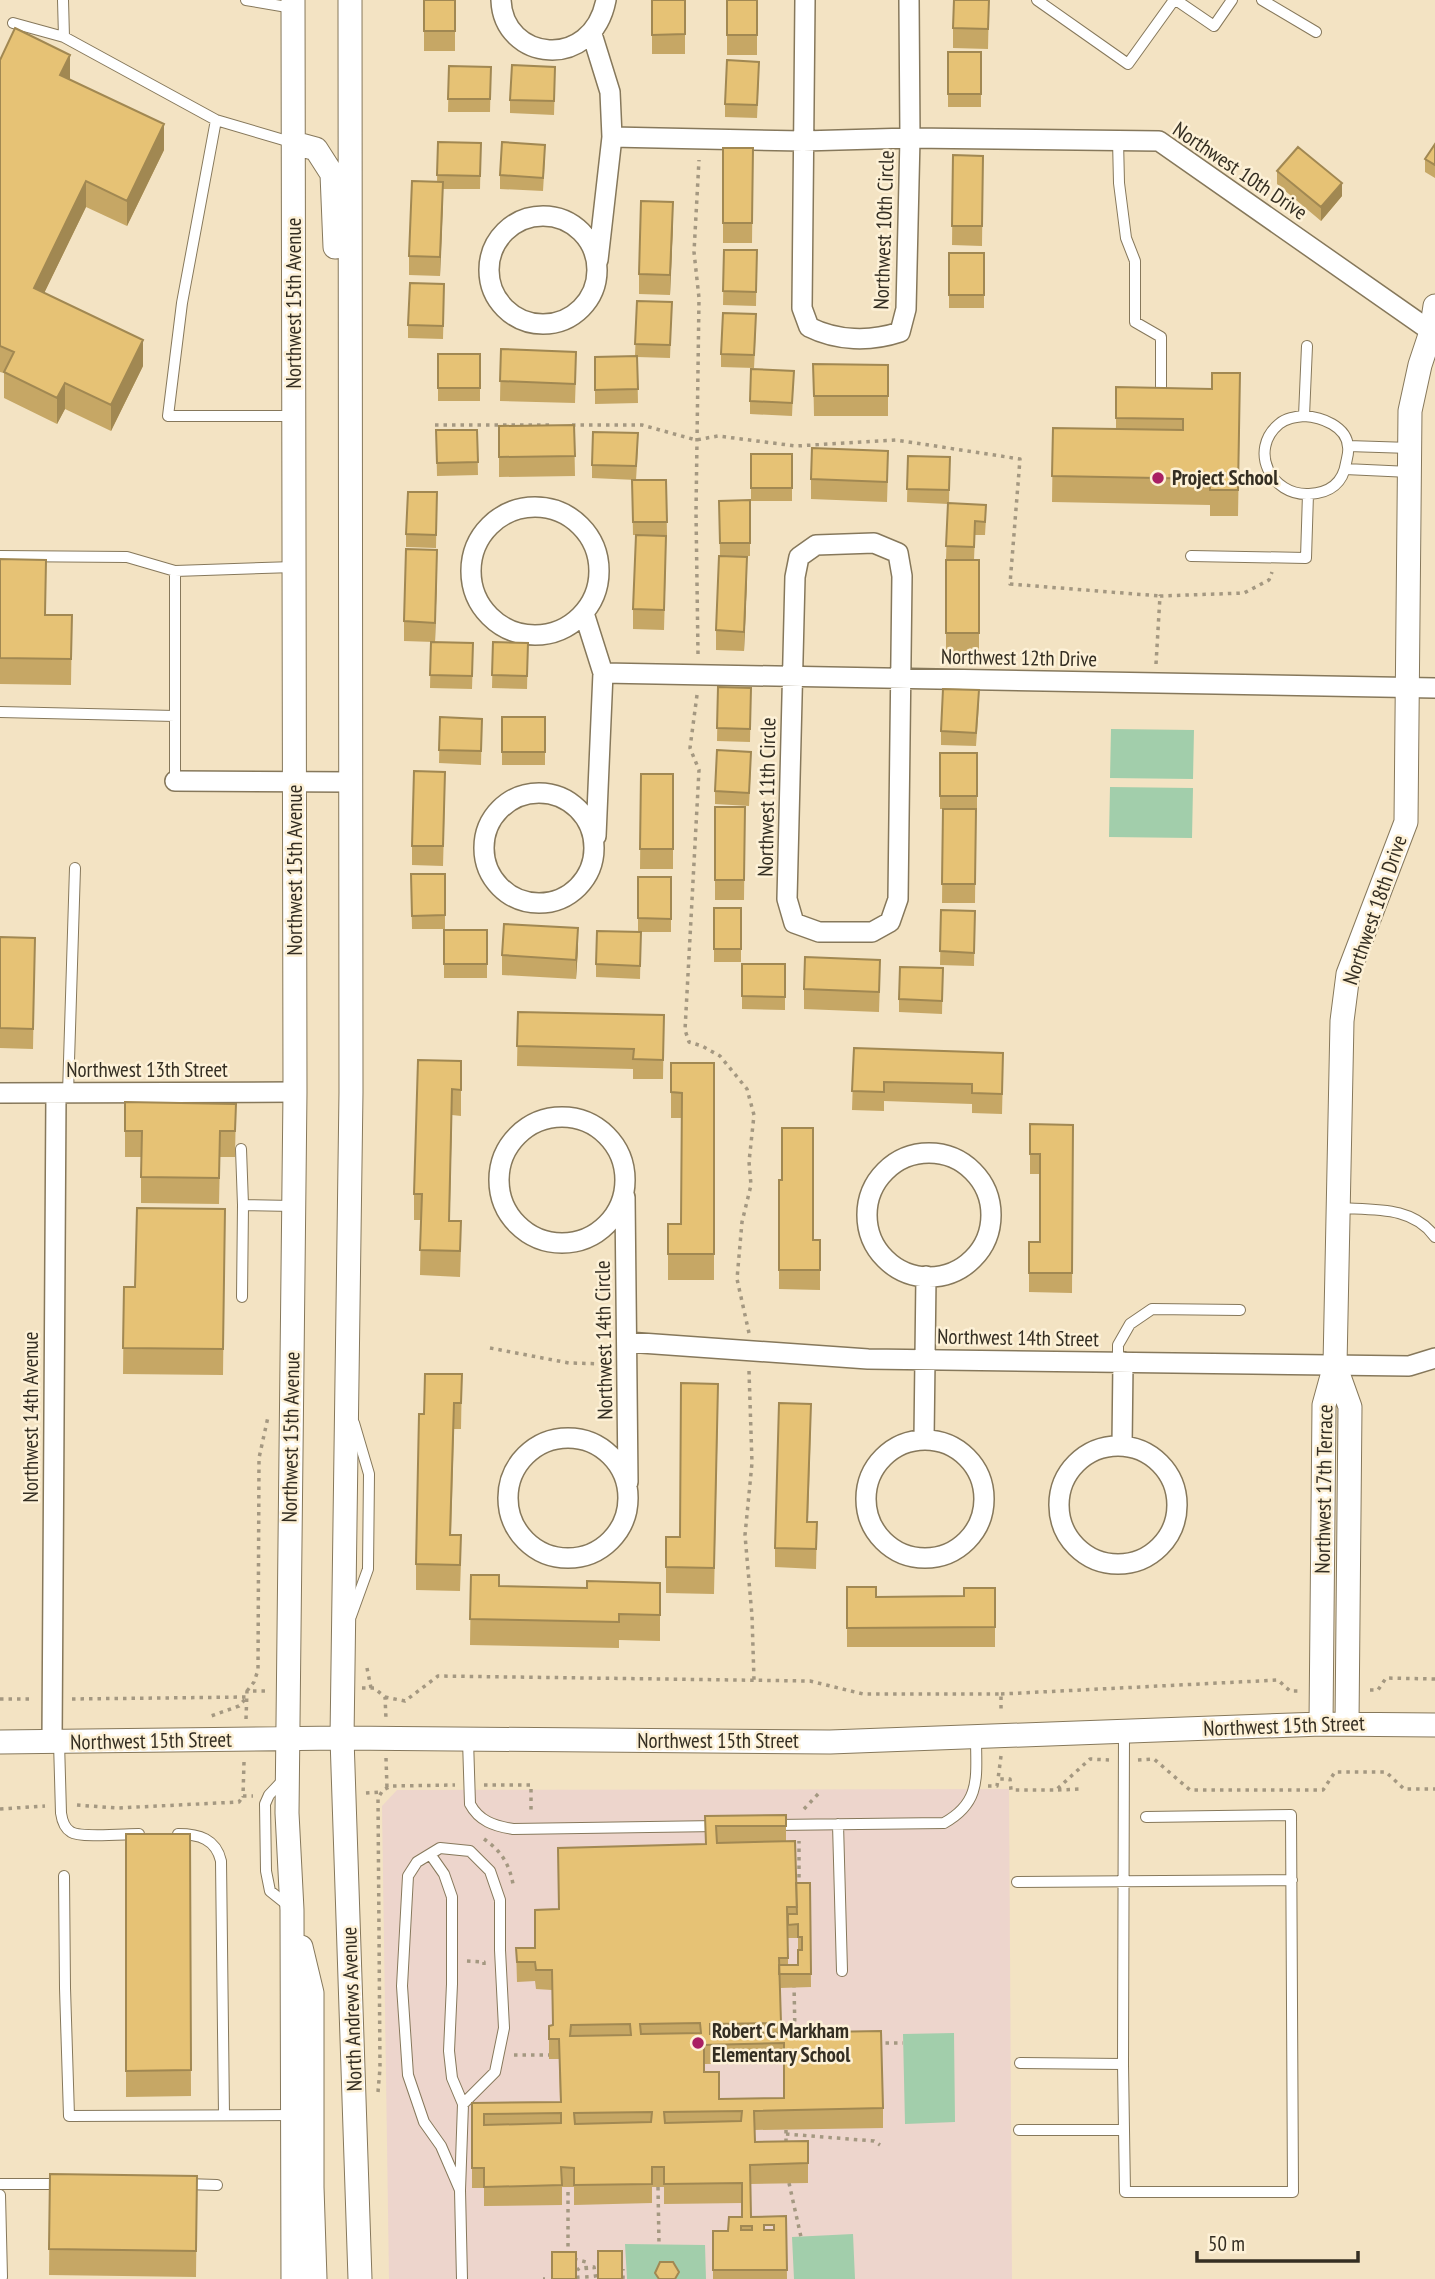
<svg xmlns="http://www.w3.org/2000/svg" width="1435" height="2279" font-family="'PT Sans Narrow',sans-serif">
<rect width="100%" height="100%" fill="#f3e3c3"/>
<path fill="#edd5cc" d="M1009 1789 1012 2279H389L382 1806 397 1790Z"/>
<path fill="#a2ceab" d="M1111 729 1194 730 1193 779 1110 778Z
M1110 787 1193 788 1192 838 1109 837Z
M954 2033 955 2122 905 2124 903 2034Z
M853 2234 855 2279H794L792 2237Z
M625 2244 705 2245 706 2279H627Z"/>
<g fill="none" stroke-linecap="round" stroke-linejoin="round">
<defs>
<path id="service" d="M63 0 64 37
M246 0 293 8
M1037 0 1128 64 1174 0
M1176 0 1214 26 1232 0
M1262 0 1316 32
M13 23 64 37 216 120 294 143
M216 120 182 303 168 416H293
M1118 140 1119 183 1126 238 1135 261V322L1161 337V399
M1304 416C1321 417 1347 426 1348 447 1349 452 1347 458 1346 463 1343 483 1330 493 1309 494 1271 496 1248 450 1279 424 1286 418 1295 417 1304 416Z
M1304 416 1307 346
M1348 446 1410 448
M1345 469 1410 472
M0 556 127 557 175 571 294 567
M1191 556 1306 558 1308 494
M175 571V781
M0 712 175 716
M68 1093 75 868
M241 1149 243 1205
M1339 1208C1374 1210 1413 1206 1435 1237
M242 1297 243 1205 293 1206
M1118 1363V1345L1130 1324 1152 1309 1240 1310
M351 1616 368 1569 369 1474 354 1423
M468 1740 470 1804C479 1821 494 1826 513 1829L718 1826
M59 1742 61 1813C62 1820 64 1828 71 1832 80 1838 125 1834 139 1834
M285 1778 269 1795 265 1804 266 1871 270 1891 290 1907
M838 1824 842 1971
M775 1825 944 1823C982 1802 976 1776 976 1737
M178 1834C199 1834 216 1839 221 1861L224 2115
M430 1854 444 1874 452 1897V1984L449 2051 452 2078 463 2104
M64 1876 65 1988 69 2116 293 2115
M1017 1882 1292 1880
M1020 2063 1123 2064 1124 1732
M1019 2130H1124L1123 2064
M1124 2130 1125 2192H1293L1291 1815 1146 1817
M0 2184H62
M186 2184 217 2185
M460 2190 441 2146 424 2122 408 2075 402 1986 408 1876 417 1862 440 1848 470 1851 490 1871 500 1900V1950L504 2028 495 2072 463 2104 460 2190 462 2279
M0 2195 2 2277 0 2279"/>
<path id="minor" d="M501 0C503 61 592 72 606 0
M805 0 802 308 809 327C837 341 870 342 900 332L906 309 910 138 909 0
M592 34 610 92 612 137 598 260
M612 137 803 141 910 138 1159 141 1435 334
M489 270a54 54 0 1 1 108 0a54 54 0 1 1-108 0Z
M471 571a64 64 0 1 1 128 0a64 64 0 1 1-128 0Z
M874 543 898 553 902 576 898 899 890 922 872 932H819L794 923 787 899 795 577 799 557 816 545Z
M584 613 603 673 596 836
M603 673 1435 688
M175 781 350 782
M484 848a55 55 0 1 1 110 0a55 55 0 1 1-110 0Z
M0 1093 295 1092
M499 1180a63 63 0 1 1 126 0a63 63 0 1 1-126 0Z
M867 1215a62 62 0 1 1 124 0a62 62 0 1 1-124 0Z
M625 1197 628 1482
M627 1342 868 1359 1409 1366 1435 1358
M508 1498a60 60 0 1 1 120 0a60 60 0 1 1-120 0Z
M924 1439 926 1276
M866 1499a59 59 0 1 1 118 0a59 59 0 1 1-118 0Z
M1059 1505a59 59 0 1 1 118 0a59 59 0 1 1-118 0Z
M1122 1446 1123 1362
M52 1742 56 1093"/>
<path id="tertiary" d="M293 0 295 1092 287 1813 292 1910 293 2279
M350 0 351 1092 342 1738 360 2279
M294 143 316 149 332 174 335 247
M1335 1365 1350 1407 1347 1724
M1321 1724 1324 1405 1335 1365 1342 1021 1348 974 1406 822 1410 411 1420 365 1431 332 1435 306
M0 1742 342 1738 830 1742 1321 1724 1435 1725
M301 1947 312 1993V2187L315 2279"/>
</defs>
<use href="#service" stroke="#86785b" stroke-width="12"/>
<use href="#minor" stroke="#86785b" stroke-width="22"/>
<use href="#tertiary" stroke="#86785b" stroke-width="25"/>
<path stroke="#a49881" stroke-width="3.5" stroke-dasharray="3.5 5" stroke-linecap="butt" d="M435 425H553
M572 425H642L696 440 718 436 796 446 896 440 1020 459 1010 584 1160 596
M698 654 696 512 699 298 694 252 699 160
M1156 664 1160 596 1244 593 1269 580 1272 572
M697 695 690 748 699 770 685 1030 689 1042 702 1046 720 1056 747 1089 754 1115 749 1162 751 1185 742 1222 737 1279 749 1333
M490 1348 569 1363 606 1364
M749 1371 752 1463 745 1535 752 1616 754 1680
M367 1668 371 1688
M362 1688H374L385 1697 386 1719
M1370 1690H1378L1386 1678 1435 1679
M247 1691 254 1682 258 1670 259 1458 268 1417
M1001 1694 1278 1680 1290 1691H1300
M385 1697 405 1701 438 1676 810 1681 863 1694H1001V1713
M0 1699H33
M72 1699 247 1697 239 1706 211 1716
M246 1719 247 1691H267
M1001 1756 998 1779H1010L1011 1790H1056L1090 1759 1109 1760
M386 1758 387 1788
M1138 1760 1154 1759 1190 1790H1323L1335 1772H1386L1404 1789H1435
M244 1762 243 1796H253
M484 1785H531V1814
M988 1786H997L998 1779
M1058 1790 1081 1789
M366 1793 381 1792
M77 1805 117 1808 239 1802 243 1796
M0 1809 45 1806
M804 1809 820 1792
M484 1839C501 1851 509 1863 513 1884
M799 1886V1841
M467 1961 484 1962V1965
M794 1984 795 2035
M877 2043H903
M514 2055H549
M378 2092 380 2068 378 1798 383 1790 391 1786 455 1785
M786 2130V2145
M786 2134 874 2141 880 2145
M789 2183 801 2237
M658 2187 659 2244
M568 2255V2187
M574 2259 586 2262 587 2279
M622 2278H623V2269
M543 2279H545
M578 2279 577 2270 580 2268 594 2267 596 2279"/>
<use href="#service" stroke="#fff" stroke-width="10"/>
<use href="#minor" stroke="#fff" stroke-width="19"/>
<use href="#tertiary" stroke="#fff" stroke-width="23"/>
</g>
<path fill="#c6a765" fill-rule="evenodd" d="M424 0 455 31V51H424Z
M652 0H685V54H652Z
M727 0H757V55H727Z
M989 0 988 49 953 48V28Z
M948 52H981V107H948Z
M0 60 70 80 164 150 127 226 86 207 44 293 143 366 111 431 65 409 57 424 4 398V373L0 372Z
M449 66 491 67 490 112H448Z
M759 75 757 118 725 117V104Z
M555 80 554 115 510 113V100Z
M438 142 481 143 480 189H443L440 276 409 275V256L437 182Z
M1435 144V178L1425 172V159Z
M723 148H753L752 243H723Z
M953 155 983 156 982 246 952 245Z
M545 158 543 191 500 189V175Z
M1277 171 1342 196 1321 221 1277 184Z
M673 222 670 295 639 294V274Z
M724 250H757L756 306 723 305Z
M949 253H984V308H949Z
M444 297 443 339 408 338V325Z
M637 301 672 302 670 358 637 357 638 403 595 404V357L635 356Z
M756 328 754 368 721 367V354Z
M501 349 576 372 575 403 500 401Z
M438 354H480V401H438Z
M813 364 888 365V416H814Z
M794 371 792 416 750 414V401Z
M1116 387 1240 399 1238 516H1210V505L1052 502 1053 428 1116 429Z
M574 425 575 476 499 477V426Z
M436 430H477L478 475 437 476Z
M638 447 636 480 592 478V465Z
M751 454H792V501H751Z
M908 456 950 457 949 503 986 518 985 535H975L974 560H979V653H946V560H966L946 559 948 504 907 502Z
M888 470 887 502 811 499V479Z
M632 480H666L667 535H633Z
M437 492 436 548 406 547V534Z
M750 500V556H722L747 577 744 651 716 650V630L720 556 719 501Z
M666 556 664 630 633 629V609Z
M0 559 45 615H72L71 685 0 684Z
M437 570 435 642 473 656 472 689 430 688 431 642H434L404 641V621Z
M493 642 528 643 527 689 492 688Z
M718 687 751 688 750 742 717 741Z
M979 704 976 746 941 745V731Z
M440 717 482 719 481 765 439 763Z
M502 717H545V765H502Z
M940 753H977V809H940Z
M751 765 749 806 715 804V791Z
M641 774H673V869H640Z
M445 792 443 866 412 865V846Z
M715 807H745L744 900H715Z
M943 809H976L975 903H942Z
M411 874H445V929H412Z
M638 877H671V932H638Z
M714 908H741V962H714Z
M941 910 975 911 974 966 940 965Z
M444 930H487V978H444Z
M641 932 640 979 596 977V964Z
M0 937 35 938 33 1049 0 1048Z
M578 948 576 979 502 975V955Z
M742 964H785V1010L742 1009Z
M943 968 942 1014 899 1012V999Z
M880 980 879 1012 804 1009V989Z
M518 1012 664 1015 663 1079H633V1069L517 1066Z
M854 1048 1003 1072 1002 1114 972 1113V1104L884 1101V1111L852 1110Z
M461 1061V1116L452 1115 449 1221 461 1247 460 1277 420 1275 421 1220H414V1194Z
M671 1063H714V1280H668V1224H681V1118H671Z
M125 1102 236 1104 235 1157H220L219 1204 141 1203V1157H125Z
M1030 1124 1073 1125 1072 1293 1029 1292V1242H1040V1174H1030Z
M779 1180 813 1240H820V1290L779 1289Z
M225 1209 223 1375 123 1374 124 1287H135Z
M462 1374 461 1429H454L451 1535 461 1561 460 1591 416 1590V1564L424 1414Z
M718 1410 714 1594 666 1593V1537H680Z
M811 1423 808 1522H817L816 1569 775 1567V1548Z
M471 1575 499 1586 660 1608V1641L619 1640V1648L470 1645Z
M847 1587 876 1597 964 1596 995 1588V1647H847Z
M786 1815V1841L796 1883H810L811 1987 780 1988 781 2033 883 2108V2128L754 2130 755 2142 808 2141V2183L750 2184 751 2217 786 2216 787 2279H713V2231H728L742 2217V2203L664 2204V2187H652V2203L574 2205V2187H562V2205L484 2206V2188H472V2103L560 2102 559 2059H549V2026L553 2025 552 1990 536 1989 535 1981 517 1982 516 1948H535L559 1909 705 1844V1816ZM788 1938H798V1965H788ZM784 2063V2098L719 2099 704 2072V2064ZM764 2225H774V2230H764Z
M126 1834H190L191 2096 126 2097Z
M50 2174 197 2176 196 2277 49 2275Z"/>
<path fill="#a18852" d="M70 55V81L60 75Z
M164 124V150L127 226V201Z
M86 181V207L34 314V288Z
M443 182V202L440 276V257Z
M1342 183V196L1321 221V207Z
M673 202V222L670 295V275Z
M143 340V366L111 431V405Z
M65 383V409L57 424V398Z
M437 550V570L435 642V623Z
M747 557V577L744 651V632Z
M578 928V948L576 979V960Z
M452 1089V1115L449 1247V1221Z"/>
<path fill="#e6c275" stroke="#a18852" stroke-width="2" fill-rule="evenodd" d="M424 0H455V31H424Z
M652 0H685V34L652 35Z
M727 0H757V35H727Z
M954 0H989L988 29 953 28Z
M15 28 70 55 60 75 164 124 127 201 86 181 34 288 143 340 111 405 65 383 57 398 4 372 14 352 0 346V60Z
M948 52H981V94H948Z
M727 60 759 62 757 105 725 104Z
M512 65 555 67 554 101 510 100Z
M449 66 491 67 490 99H448Z
M438 142 481 143 480 176 437 175Z
M502 142 545 145 543 178 500 175Z
M1435 144V165L1425 159Z
M1298 147 1342 183 1321 207 1277 171Z
M723 148H753L752 223H723Z
M953 155 983 156 982 226H952Z
M412 181 443 182 440 257 409 256Z
M641 201 673 202 670 275 639 274Z
M724 250H757L756 292 723 291Z
M949 253H984V295H949Z
M410 283 444 284 443 326 408 325Z
M637 301 672 302 670 345 635 344Z
M723 313 756 314 754 355 721 354Z
M501 349 576 352 575 384 500 381Z
M438 354H480V388H438Z
M637 356 638 389 595 390V357Z
M813 364 888 365V396H814Z
M751 369 794 371 792 403 750 401Z
M1212 373H1240L1238 490H1210V479L1052 476 1053 428 1183 430V419L1116 418V387L1212 389Z
M574 425 575 456 499 457V426Z
M436 430H477L478 462 437 463Z
M593 432 638 433 636 466 592 465Z
M812 448 888 451 887 482 811 479Z
M751 454H792V488H751Z
M908 456 950 457 949 490 907 489Z
M632 480H666L667 522H633Z
M408 492H437L436 535 406 534Z
M750 500V543H720L719 501Z
M948 503 986 505 985 522 975 521 974 547 946 546Z
M636 535 666 536 664 610 633 609Z
M406 549 437 550 435 623 404 621Z
M719 556 747 557 744 632 716 630Z
M0 559 46 560 45 615H72L71 659 0 658Z
M946 560H979V633H946Z
M431 642 473 643 472 676 430 675Z
M493 642 528 643 527 676 492 675Z
M718 687 751 688 750 729 717 728Z
M943 689 979 690 976 733 941 731Z
M440 717 482 719 481 751 439 750Z
M502 717H545V752H502Z
M717 750 751 752 749 793 715 791Z
M940 753H977V796H940Z
M414 771 445 772 443 846H412Z
M641 774H673V849H640Z
M715 807H745L744 880H715Z
M943 809H976L975 884H942Z
M411 874H445V915L412 916Z
M638 877H671V919L638 918Z
M714 908H741V949H714Z
M941 910 975 911 974 953 940 951Z
M504 924 578 928 576 960 502 955Z
M444 930H487V964H444Z
M597 931 641 932 640 966 596 964Z
M0 937 35 938 33 1029 0 1028Z
M805 957 880 960 879 992 804 989Z
M742 964H785V997L742 996Z
M900 967 943 968 942 1001 899 999Z
M518 1012 664 1015 663 1060 633 1059 634 1049 517 1046Z
M854 1048 1003 1053 1002 1094 972 1093V1084L884 1082V1092L852 1091Z
M418 1060 461 1061V1090L452 1089 449 1221H461L460 1251 420 1250 422 1194H414Z
M671 1063H714V1254H668V1224H681L682 1093 671 1092Z
M125 1102 236 1104 235 1131H220L219 1178 141 1177 142 1131H125Z
M1030 1124 1073 1125 1072 1273H1029V1242H1040V1154H1030Z
M782 1128H813V1240H820V1270H779V1180H782Z
M137 1208 225 1209 223 1349 123 1348 124 1287H135Z
M425 1374H462L461 1403H454L450 1535H461L460 1565 416 1564 419 1414H424Z
M681 1383 718 1384 714 1568 666 1567V1537H680Z
M779 1403 811 1404 807 1522H817L816 1549 775 1548Z
M471 1575H499V1586L587 1588V1581L660 1583V1615L619 1614V1622L470 1619Z
M847 1587H876V1597L964 1596V1588H995V1627L847 1628Z
M786 1815V1826H716L717 1843 795 1841 797 1907H787L788 1958H779L781 2023 710 2024V2034L881 2031 883 2108 754 2111 755 2142 808 2141V2163L750 2165 751 2217 786 2216 787 2270H713V2231H728L729 2217H742V2183L664 2184V2167H652V2184L574 2185V2168L561 2167 562 2185 484 2187V2168H472V2103L561 2102 559 2039H549V2026L553 2025 552 1970H536L535 1962H517L516 1948H535V1910L559 1909 558 1848 706 1844 705 1816ZM700 2023 701 2033 641 2034 640 2024ZM630 2024 631 2035 570 2036 571 2025ZM784 2043V2098L719 2099V2072H704V2045ZM742 2111 741 2121 665 2123 664 2112ZM652 2112 651 2122 575 2124 574 2113ZM561 2113V2123L484 2125V2114ZM764 2225H774V2230H764ZM741 2226H752V2230H741Z
M126 1834H190L191 2070 126 2071Z
M796 1883H810L811 1974H779V1965H798V1950H802V1937H798V1924L788 1925V1914H797Z
M50 2174 197 2176 196 2251 49 2249Z
M598 2251H622V2279H598Z
M552 2252H576V2279H552Z
M660 2262H673L679 2272 675 2279H659L655 2273Z"/>
<g fill="#a91f63" stroke="#fdf1d7" stroke-width="2.5">
<circle cx="1158" cy="478" r="7"/>
<circle cx="698" cy="2043" r="7"/>
</g>
<g text-anchor="middle" stroke-width="5" stroke-linejoin="round" paint-order="stroke">
<g font-size="21" fill="#342e22" stroke="#fdf1d7">
<text transform="translate(1240 171) rotate(34)" y="7">Northwest 10th Drive</text>
<text transform="translate(884 230) rotate(-88)" y="7">Northwest 10th Circle</text>
<text transform="translate(294 303) rotate(-90)" y="7">Northwest 15th Avenue</text>
<text transform="translate(1019 658) rotate(1)" y="7">Northwest 12th Drive</text>
<text transform="translate(767 797) rotate(-89)" y="7">Northwest 11th Circle</text>
<text transform="translate(295 870) rotate(-90)" y="7">Northwest 15th Avenue</text>
<text transform="translate(1375 910) rotate(-71)" y="7">Northwest 18th Drive</text>
<text x="147" y="1077">Northwest 13th Street</text>
<text transform="translate(1018 1338) rotate(1)" y="7">Northwest 14th Street</text>
<text transform="translate(604 1340) rotate(-91)" y="7">Northwest 14th Circle</text>
<text transform="translate(31 1417) rotate(-90)" y="7">Northwest 14th Avenue</text>
<text transform="translate(291 1437) rotate(-89)" y="7">Northwest 15th Avenue</text>
<text transform="translate(1324 1489) rotate(-89)" y="7">Northwest 17th Terrace</text>
<text transform="translate(1284 1726) rotate(-2)" y="7">Northwest 15th Street</text>
<text transform="translate(151 1741) rotate(-1)" y="7">Northwest 15th Street</text>
<text x="718" y="1748">Northwest 15th Street</text>
<text transform="translate(352 2009) rotate(-92)" y="7">North Andrews Avenue</text>
</g>
<g font-size="21" font-weight="bold" fill="#342e22" stroke="#fdf1d7" text-anchor="start">
<text x="1172" y="485">Project School</text>
<text x="712" y="2038">Robert C Markham<tspan x="712" dy="24">Elementary School</tspan></text>
</g>
</g>
<path d="M1197 2251v10h161v-10" fill="none" stroke="#342e22" stroke-width="3.5"/>
<text x="1208" y="2251" font-size="21" fill="#342e22" stroke="#fdf1d7" stroke-width="5" paint-order="stroke">50 m</text>
</svg>
